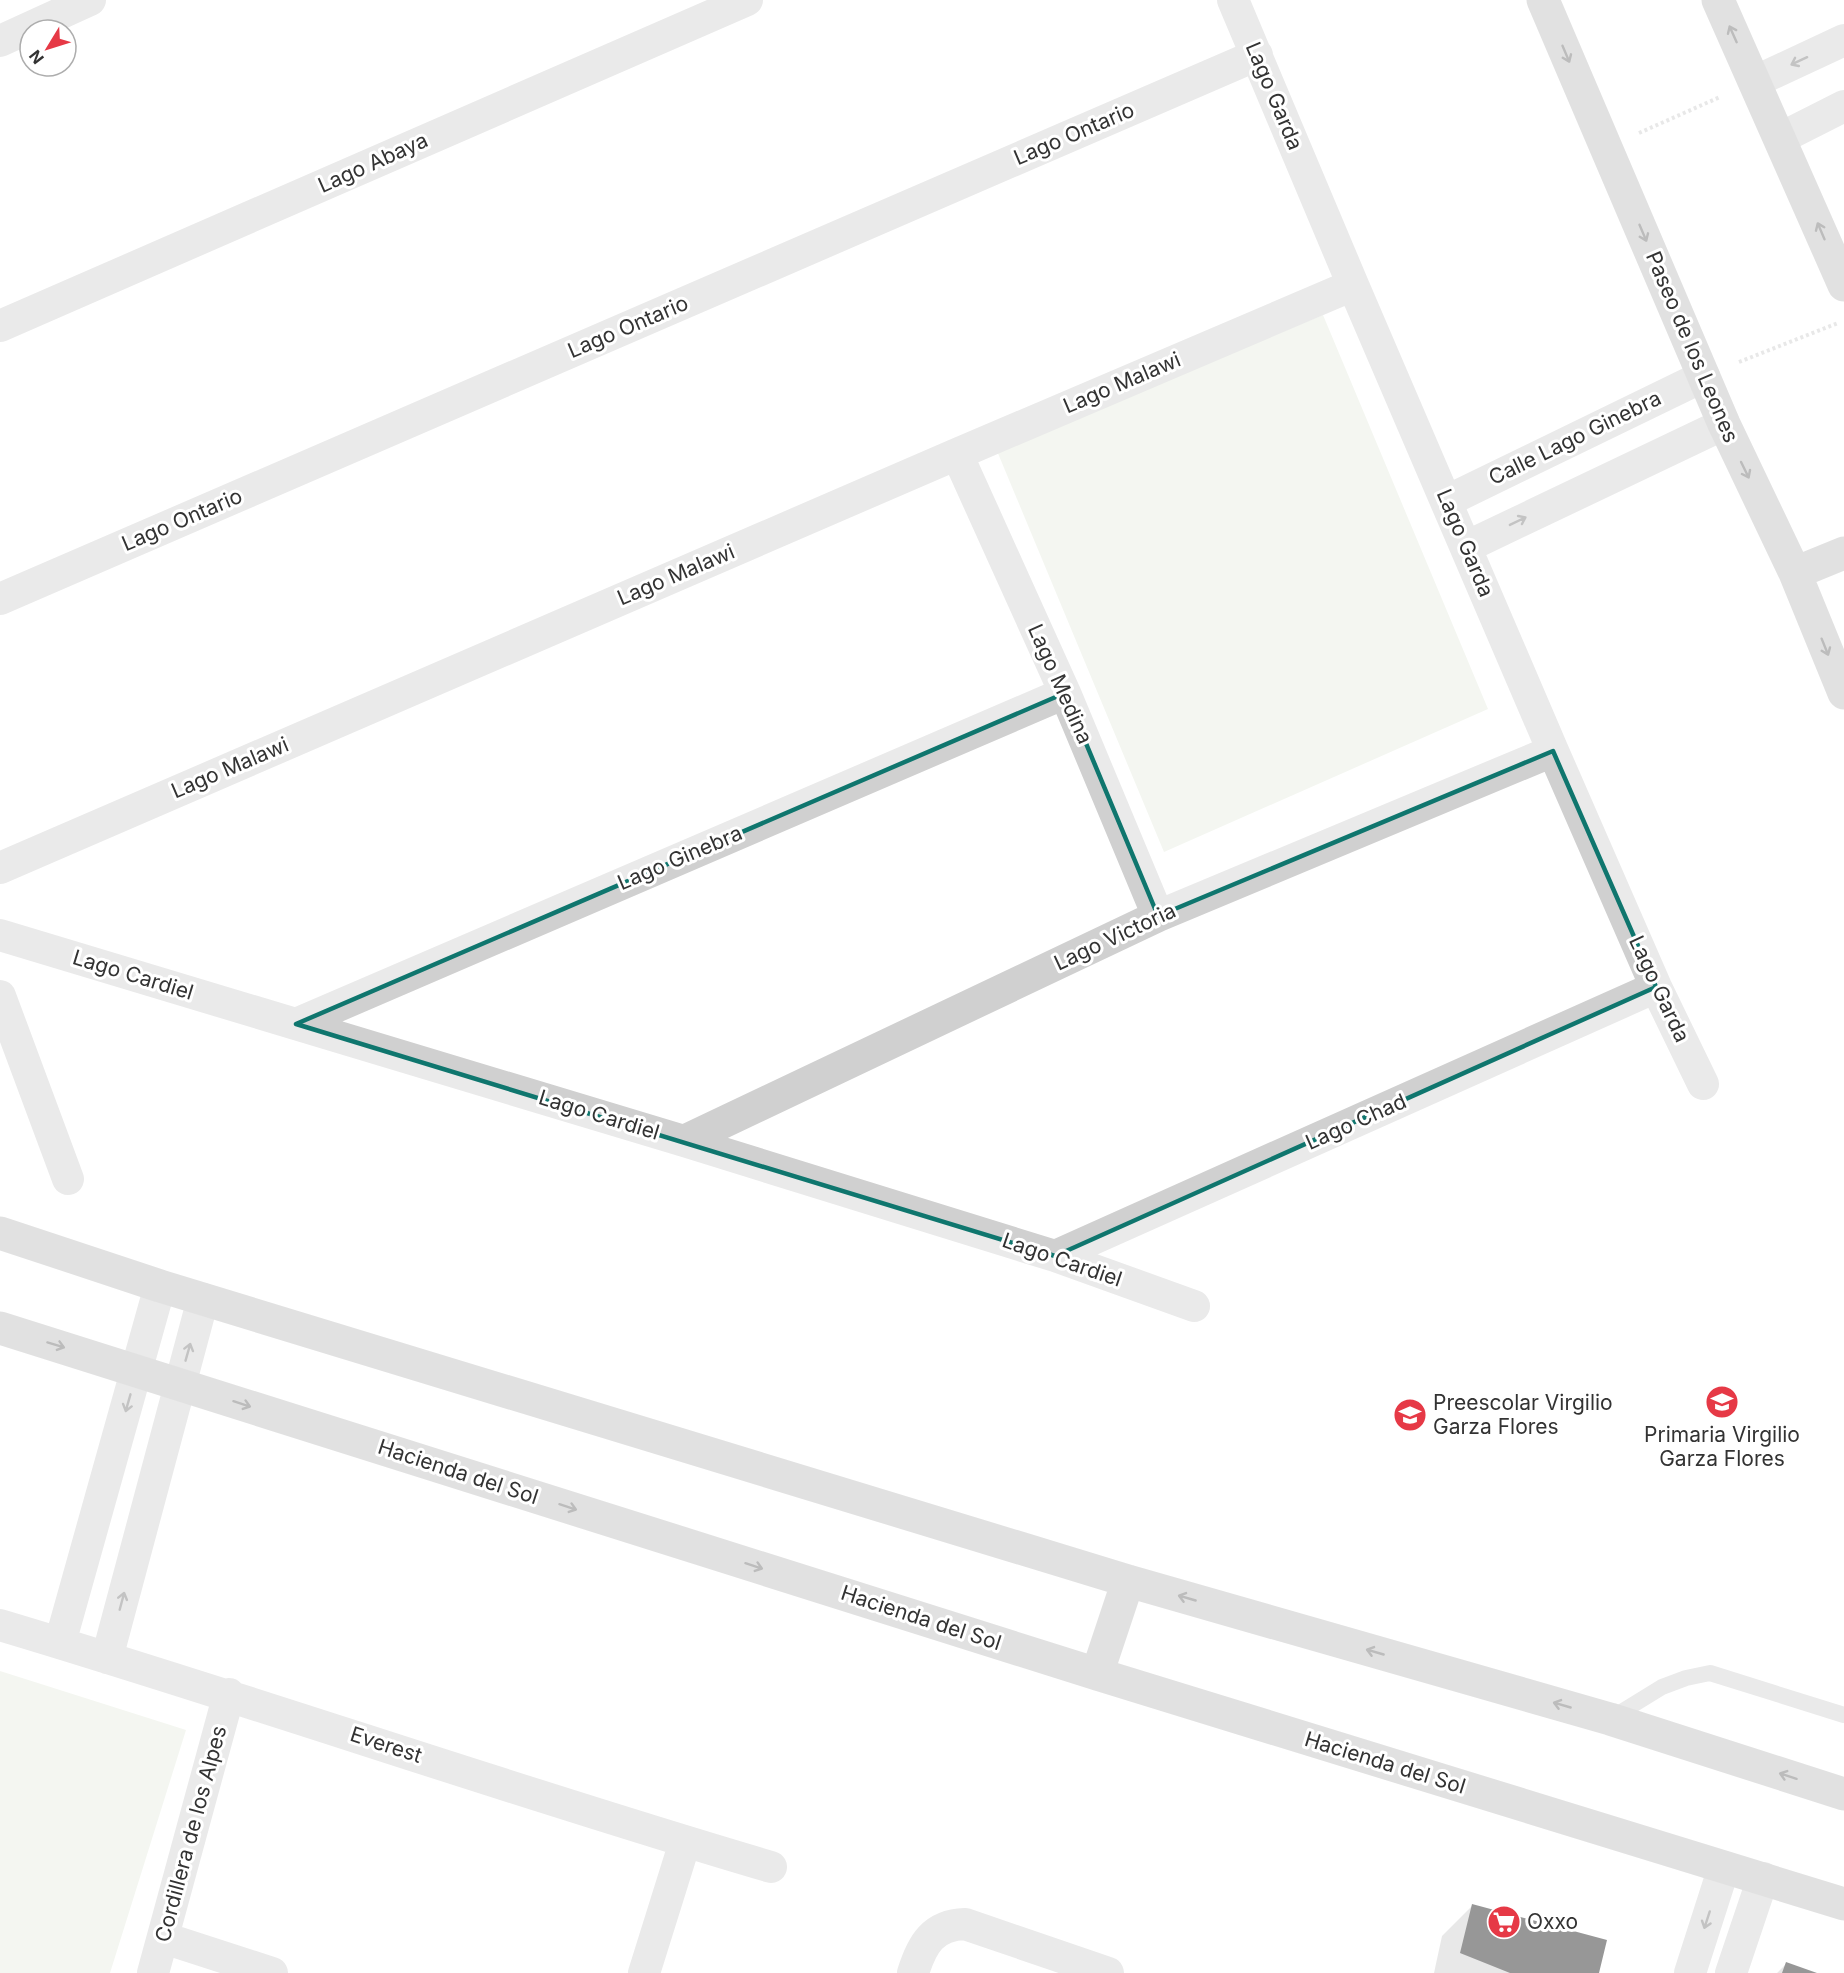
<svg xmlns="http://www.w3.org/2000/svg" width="1844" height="1973" font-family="Inter,sans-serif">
<rect width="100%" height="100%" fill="#fff"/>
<path fill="#e6ecdf" d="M1323 315 1488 709 1164 852 997 451Z
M0 1671 186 1730 110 1973H0Z"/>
<path fill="#0003" d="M1472 1906 1597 1973H1434L1442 1936Z
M1786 1964 1814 1973H1777Z"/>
<path fill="#1a1a1a" d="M1472 1904 1607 1940 1599 1973H1510L1460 1953Z
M1786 1962 1817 1973H1782Z"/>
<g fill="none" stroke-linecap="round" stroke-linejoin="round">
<path stroke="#cdcdcd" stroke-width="4" stroke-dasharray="3 3" stroke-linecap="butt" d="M1639 133 1720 97
M1739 362 1838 323"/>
<path stroke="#d0d0d0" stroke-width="16" d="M1610 1719 1662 1687 1686 1678 1710 1673 1844 1715"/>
<path stroke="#d0d0d0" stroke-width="32" d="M1233 0 1353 285 1553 751 1656 987 1703 1084
M0 41 90 0
M1754 82 1844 40
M1781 138 1844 106
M0 326 747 0
M957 454 1065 693 1158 916
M1447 501 1704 376
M1466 547 1724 424
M0 599 1257 55
M0 868 957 454 1353 285
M0 935 684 1141 1055 1256 1194 1306
M0 996 68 1179
M296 1024 1065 693
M684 1141 1158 916 1553 751
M1055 1256 1656 987
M0 1625C258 1702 512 1791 771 1867
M60 1643 160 1286
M107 1658 203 1299
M164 1938 272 1973
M153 1973 229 1694
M644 1973 685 1842
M913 1973C922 1944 933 1925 965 1924L1108 1973
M1690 1973 1724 1867
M1731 1973 1763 1878"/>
<path stroke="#bdbdbd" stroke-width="33" d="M1543 0 1724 424 1795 573 1844 693
M1718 0 1844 285
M1795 573 1844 553
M0 1233 160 1286 1128 1581 1610 1719 1844 1794
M0 1328 1097 1674 1844 1904
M1097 1674 1128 1581"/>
</g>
<defs><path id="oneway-shaft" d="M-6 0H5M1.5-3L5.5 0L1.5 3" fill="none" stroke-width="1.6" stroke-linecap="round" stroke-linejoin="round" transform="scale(1.5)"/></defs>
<g stroke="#6a6a6a">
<use href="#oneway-shaft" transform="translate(1733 34) rotate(-114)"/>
<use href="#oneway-shaft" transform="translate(1566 54) rotate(67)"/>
<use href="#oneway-shaft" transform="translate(1821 231) rotate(-113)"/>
<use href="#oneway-shaft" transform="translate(1643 233) rotate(67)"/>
<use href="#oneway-shaft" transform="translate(1745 470) rotate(64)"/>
<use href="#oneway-shaft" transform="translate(1825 647) rotate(68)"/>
<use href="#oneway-shaft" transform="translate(56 1345) rotate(17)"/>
<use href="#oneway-shaft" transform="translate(242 1404) rotate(18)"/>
<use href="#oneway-shaft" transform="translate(568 1507) rotate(18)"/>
<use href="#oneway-shaft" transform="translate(754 1566) rotate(18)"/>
<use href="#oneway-shaft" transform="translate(1187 1598) rotate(-164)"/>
<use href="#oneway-shaft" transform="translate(1375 1652) rotate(-164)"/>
<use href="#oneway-shaft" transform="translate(1562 1705) rotate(-164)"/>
<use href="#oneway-shaft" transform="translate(1788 1776) rotate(-162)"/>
</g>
<g stroke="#7a7a7a">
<use href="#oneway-shaft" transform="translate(1799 61) rotate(155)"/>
<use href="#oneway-shaft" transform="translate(1518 521) rotate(-26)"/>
<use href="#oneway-shaft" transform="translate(188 1352) rotate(-74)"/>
<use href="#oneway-shaft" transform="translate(128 1403) rotate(106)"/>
<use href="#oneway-shaft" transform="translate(122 1601) rotate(-75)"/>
<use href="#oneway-shaft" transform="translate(1707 1920) rotate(108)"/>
</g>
<path d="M0 0H1844V1973H0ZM1065 693 1158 916 1553 751 1656 987 1055 1256 296 1024Z" fill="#fff" fill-opacity=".55" fill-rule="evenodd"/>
<path fill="none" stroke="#0f766e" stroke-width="4.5" stroke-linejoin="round" d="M1065 693 1158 916 1553 751 1656 987 1055 1256 296 1024Z"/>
<defs>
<symbol id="school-disc" viewBox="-11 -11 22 22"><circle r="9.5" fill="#e63946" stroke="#fff"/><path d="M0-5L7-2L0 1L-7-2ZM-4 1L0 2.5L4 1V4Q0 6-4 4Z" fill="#fff"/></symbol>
<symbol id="supermarket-disc" viewBox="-11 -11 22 22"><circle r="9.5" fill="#e63946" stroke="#fff"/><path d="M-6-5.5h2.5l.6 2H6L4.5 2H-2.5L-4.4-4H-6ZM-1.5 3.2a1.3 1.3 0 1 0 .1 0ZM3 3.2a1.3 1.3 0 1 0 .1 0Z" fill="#fff"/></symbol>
</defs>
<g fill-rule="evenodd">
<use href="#school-disc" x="1703" y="1383" width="38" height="38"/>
<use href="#school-disc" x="1391" y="1396" width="38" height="38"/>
<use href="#supermarket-disc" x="1485" y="1903" width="38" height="38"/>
</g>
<g text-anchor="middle" stroke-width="6" stroke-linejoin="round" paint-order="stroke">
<g font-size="21" fill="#333" stroke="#fff">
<text transform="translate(1274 96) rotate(67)" y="7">Lago Garda</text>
<text transform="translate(1074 134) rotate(-23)" y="7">Lago Ontario</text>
<text transform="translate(373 163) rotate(-24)" y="7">Lago Abaya</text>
<text transform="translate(628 327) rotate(-23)" y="7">Lago Ontario</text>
<text transform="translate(1692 347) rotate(67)" y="7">Paseo de los Leones</text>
<text transform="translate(1122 383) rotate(-23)" y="7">Lago Malawi</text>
<text transform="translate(1575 438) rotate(-26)" y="7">Calle Lago Ginebra</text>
<text transform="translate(182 520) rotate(-23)" y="7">Lago Ontario</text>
<text transform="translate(1465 543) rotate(67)" y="7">Lago Garda</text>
<text transform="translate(676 575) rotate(-23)" y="7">Lago Malawi</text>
<text transform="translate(1060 684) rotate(66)" y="7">Lago Medina</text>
<text transform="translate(230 768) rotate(-23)" y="7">Lago Malawi</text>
<text transform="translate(680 858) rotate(-23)" y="7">Lago Ginebra</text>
<text transform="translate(1115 937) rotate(-25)" y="7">Lago Victoria</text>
<text transform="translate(133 975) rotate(17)" y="7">Lago Cardiel</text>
<text transform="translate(1659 989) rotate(65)" y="7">Lago Garda</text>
<text transform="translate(599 1115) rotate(17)" y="7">Lago Cardiel</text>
<text transform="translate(1356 1122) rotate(-24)" y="7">Lago Chad</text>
<text transform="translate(1062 1260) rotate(19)" y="7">Lago Cardiel</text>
<text transform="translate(458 1472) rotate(18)" y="7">Hacienda del Sol</text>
<text transform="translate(921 1618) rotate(18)" y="7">Hacienda del Sol</text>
<text transform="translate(386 1745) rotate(18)" y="7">Everest</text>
<text transform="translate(1385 1763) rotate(17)" y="7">Hacienda del Sol</text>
<text transform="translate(191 1834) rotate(-75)" y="7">Cordillera de los Alpes</text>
</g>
<g font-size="21" fill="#333" stroke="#fff" text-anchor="start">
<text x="1433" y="1410">Preescolar Virgilio<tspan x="1433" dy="24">Garza Flores</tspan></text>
<text x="1722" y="1442" text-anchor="middle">Primaria Virgilio<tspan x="1722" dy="24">Garza Flores</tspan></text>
<text x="1527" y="1929">Oxxo</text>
</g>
</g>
<g transform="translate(48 48) rotate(232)"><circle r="28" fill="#ffffff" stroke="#adadad" stroke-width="1.5"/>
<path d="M0-4.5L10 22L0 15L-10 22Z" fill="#e63946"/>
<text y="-9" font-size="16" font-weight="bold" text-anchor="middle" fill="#333333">N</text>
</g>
</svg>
